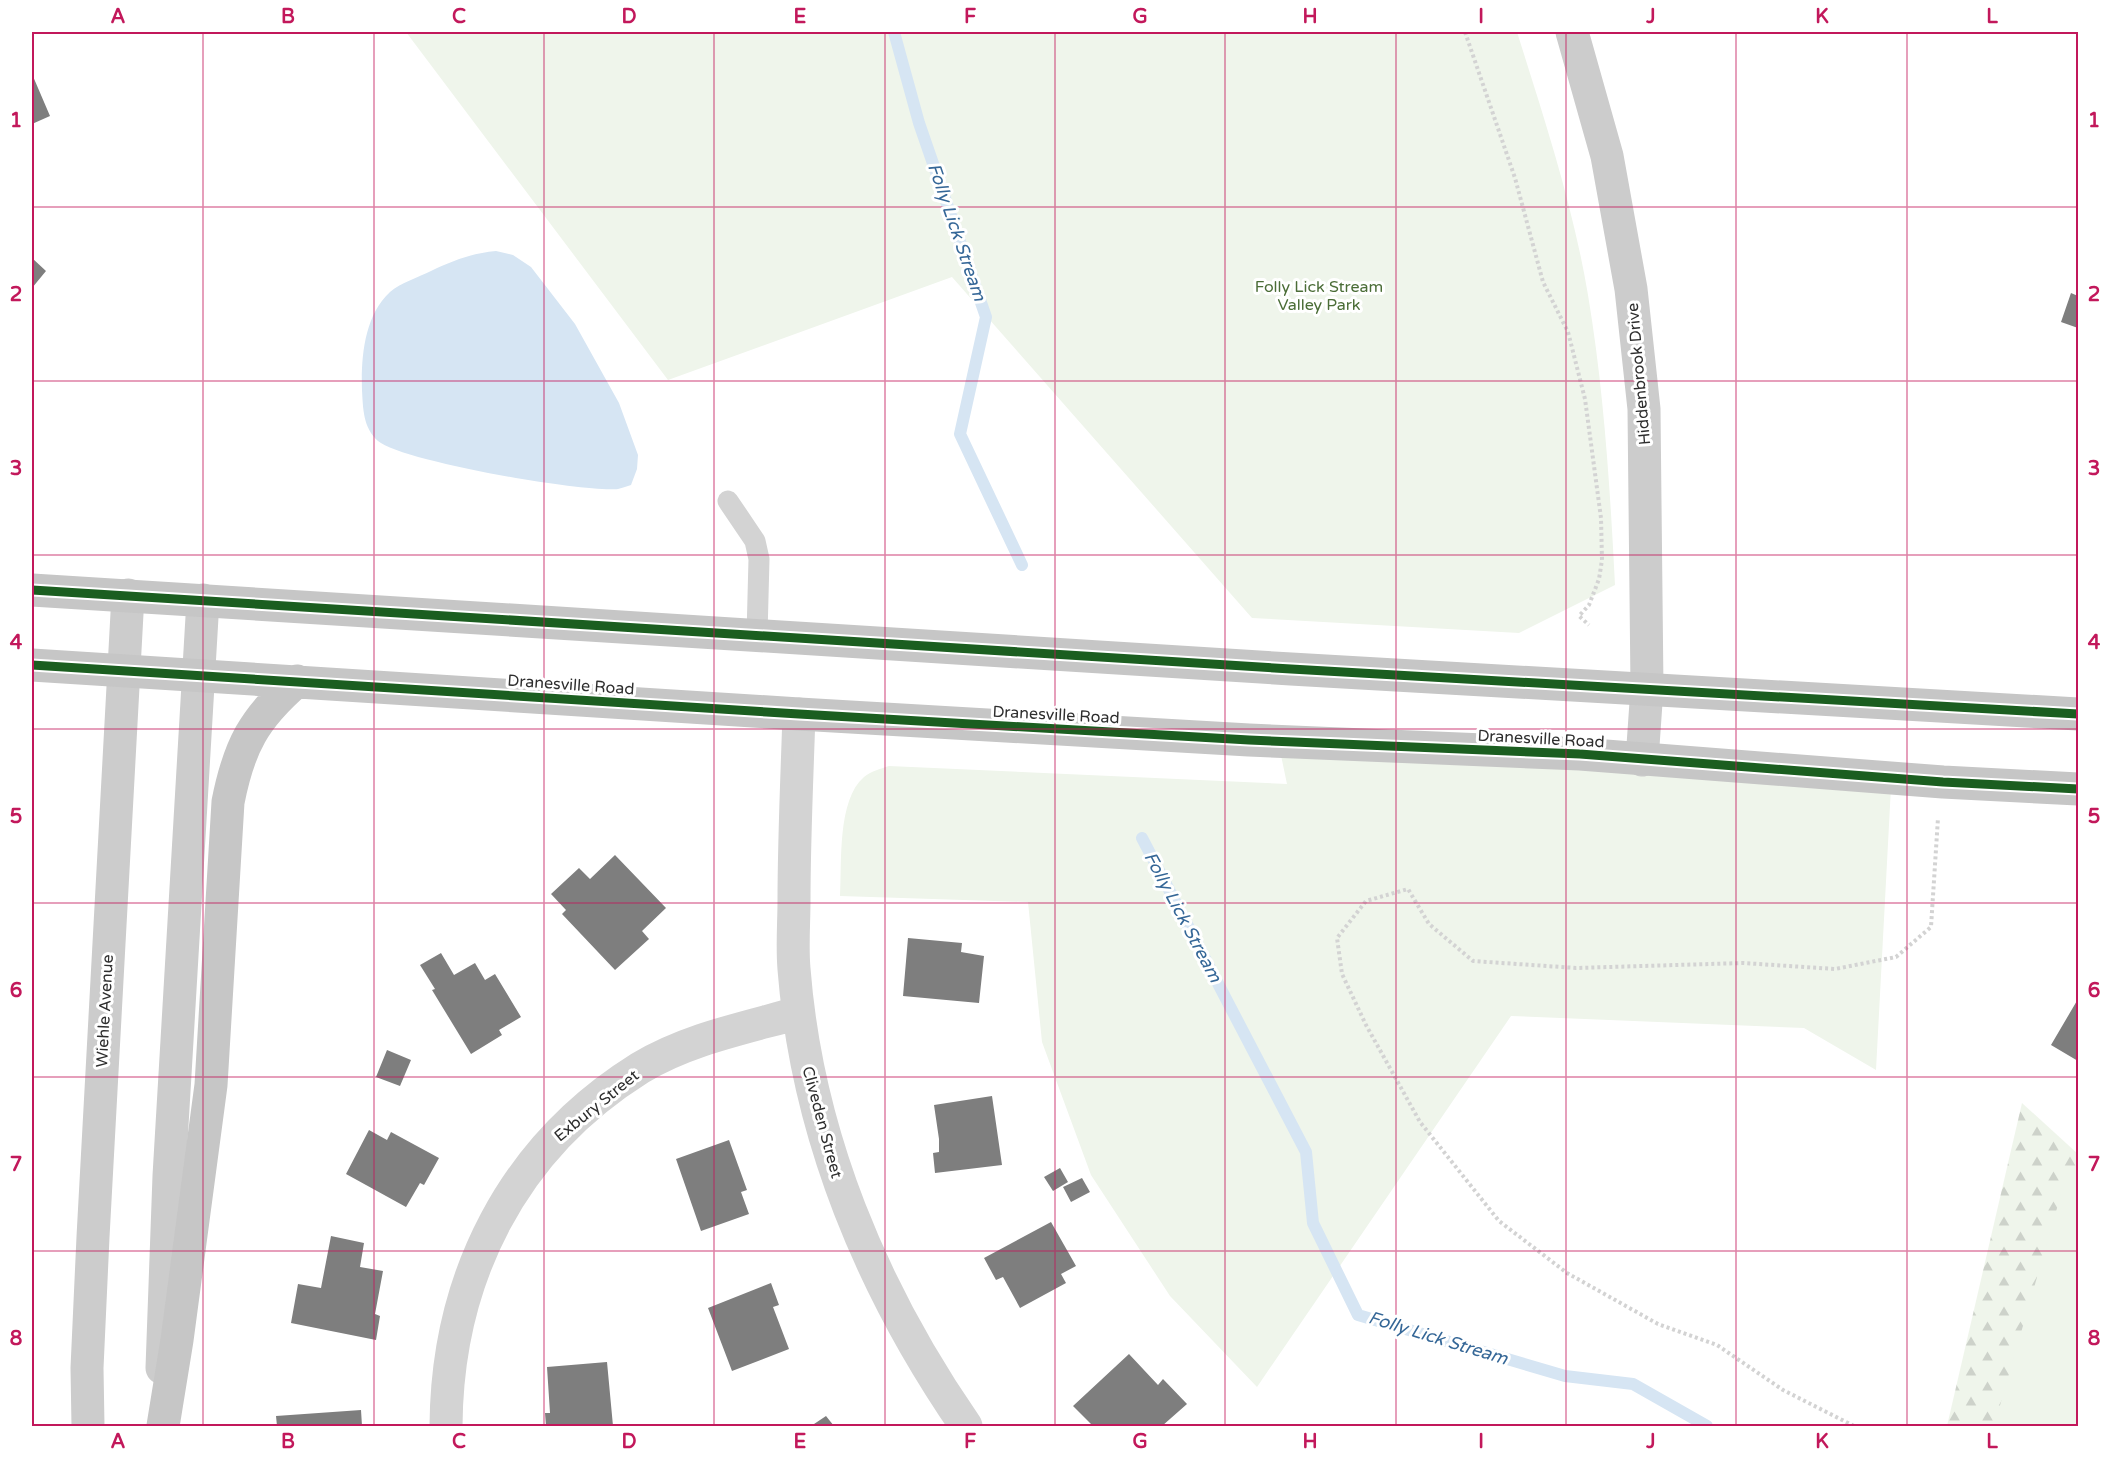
<svg xmlns="http://www.w3.org/2000/svg" width="2110" height="1458" font-family="'Varela Round',sans-serif">
<defs>
<pattern id="forest-firs" width="22" height="20" patternUnits="userSpaceOnUse" patternTransform="scale(1.5)"><rect width="22" height="20" fill="#eff5eb"/><path d="M5 1l3.5 6h-7zM16 11l3.5 6h-7z" fill="#cdd2ca"/></pattern>
</defs>
<rect width="100%" height="100%" fill="#fff"/>
<path fill="url(#forest-firs)" d="M2022 1103 2078 1154V1426H1947Z"/>
<path fill="#eff5eb" d="M406 32H1517C1544 118 1573 205 1588 295 1604 391 1610 487 1615 585L1519 633 1252 618 952 277 668 380Z
M1278 741 1892 768 1876 1070 1804 1028 1511 1016 1257 1387 1170 1296 1091 1175 1042 1042 1028 902 840 896C842 863 837 800 864 777 871 771 880 769 889 766L1287 784Z
M2066 1177 2078 1181V1426H1994Z"/>
<path fill="#d6e5f3" d="M496 251 513 255 531 267 575 324 619 403 638 455 637 469 631 485C627 486 623 488 618 489 584 493 401 461 378 441 363 428 363 408 362 390 361 358 364 316 390 292 400 283 419 277 431 271 452 261 472 253 496 251Z"/>
<g fill="none" stroke-linecap="round" stroke-linejoin="round">
<path stroke="#d6e5f3" stroke-width="12" d="M894 32 919 123 986 317 960 434 1022 565
M1142 838 1306 1152 1313 1223 1358 1315 1565 1376 1633 1384 1707 1426"/>
</g>
<path fill="#7e7e7e" d="M32 74 50 116 32 124Z
M32 258 46 271 32 288Z
M2071 293 2078 296V328L2061 322Z
M615 855 666 908 642 931 649 939 615 970 562 914 566 910 551 894 579 868 590 879Z
M908 938 962 943 961 952 984 956 979 1003 903 996Z
M441 953 454 975 475 963 485 980 495 974 521 1017 499 1030 502 1035 471 1054 432 990 435 989 420 965Z
M2078 999V1061L2051 1045Z
M387 1050 411 1060 400 1086 376 1077Z
M992 1096 1002 1165 935 1173 933 1153 939 1152V1139L934 1105Z
M369 1130 387 1140 391 1132 439 1158 424 1185 420 1183 406 1207 346 1174Z
M729 1140 747 1190 741 1192 749 1214 701 1231 676 1159Z
M1060 1168 1068 1182 1053 1191 1044 1177Z
M1082 1178 1090 1192 1071 1202 1063 1187Z
M1051 1222 1076 1266 1061 1274 1066 1283 1020 1308 1003 1277 996 1280 984 1258Z
M331 1236 364 1243 360 1267 383 1271 375 1314 380 1316 376 1340 291 1323 298 1284 321 1288Z
M771 1283 779 1305 773 1307 789 1349 732 1371 708 1308Z
M1129 1354 1158 1385 1163 1379 1187 1404 1162 1426H1093L1073 1406Z
M607 1362 613 1426H546L545 1413H550L547 1367Z
M361 1410 362 1426H277L276 1416Z
M826 1416 834 1426H811Z"/>
<g fill="none" stroke-linecap="round" stroke-linejoin="round">
<path stroke="#d3d3d3" stroke-width="4" stroke-dasharray="3 3" stroke-linecap="butt" d="M1465 32 1515 178 1543 282 1568 332 1585 399 1601 518 1602 560 1599 579 1589 605 1579 616 1589 625
M1854 1426 1783 1390 1717 1345 1658 1324 1567 1273 1499 1221 1420 1122 1366 1025 1342 974 1337 938 1366 901 1408 889 1429 924 1473 961 1576 968 1743 963 1835 969 1896 957 1931 927 1938 818"/>
<path stroke="#d3d3d3" stroke-width="21" d="M728 501 755 541 759 559 757 635"/>
<path stroke="#d3d3d3" stroke-width="33" d="M799 714C797 777 794 839 794 901 794 923 792 946 794 969 807 1135 872 1290 966 1426
M446 1426C447 1278 512 1148 640 1068 688 1039 745 1028 798 1013"/>
<path stroke="#ccc" stroke-width="33" d="M1572 32 1607 156 1631 289 1644 409 1647 688 1642 760
M162 1368 169 1176 203 600
M88 1426 87 1368 93 1237 128 595"/>
<path stroke="#c6c6c6" stroke-width="33" d="M32 590 1291 669 2078 714
M32 665 799 714 1249 740 1580 754 1943 782 2078 789
M163 1426 177 1340 211 1085 228 802C239 746 254 718 297 681"/>
<defs>
<path id="cycleway" d="M32 590 1291 669 2078 714
M32 665 799 714 1249 740 1580 754 1943 782 2078 789"/>
</defs>
<use href="#cycleway" stroke="#fff" stroke-width="13"/>
<use href="#cycleway" stroke="#1b5e20" stroke-width="9"/>
</g>
<path fill="none" stroke="#c2185b" stroke-width="1.5" stroke-opacity="0.55" d="M203 32V1426M374 32V1426M544 32V1426M714 32V1426M885 32V1426M1055 32V1426M1225 32V1426M1396 32V1426M1566 32V1426M1736 32V1426M1907 32V1426M32 207H2078M32 381H2078M32 555H2078M32 729H2078M32 903H2078M32 1077H2078M32 1251H2078"/>
<g text-anchor="middle" stroke-width="6" stroke-linejoin="round" paint-order="stroke">
<g font-size="16" fill="#4b6d37" stroke="#fff">
<text x="1319" y="292">Folly Lick Stream<tspan x="1319" dy="18">Valley Park</tspan></text>
</g>
<g font-size="16" fill="#2e2e2e" stroke="#fff">
<text transform="translate(1638 374) rotate(-95)" y="6">Hiddenbrook Drive</text>
<text transform="translate(571 684) rotate(4)" y="6">Dranesville Road</text>
<text transform="translate(1056 714) rotate(3)" y="6">Dranesville Road</text>
<text transform="translate(1541 738) rotate(3)" y="6">Dranesville Road</text>
<text transform="translate(104 1011) rotate(-87)" y="6">Wiehle Avenue</text>
<text transform="translate(596 1105) rotate(-39)" y="6">Exbury Street</text>
<text transform="translate(823 1122) rotate(75)" y="6">Cliveden Street</text>
</g>
<g font-size="18" font-style="italic" fill="#356797" stroke="#fff">
<text transform="translate(957 232) rotate(71)" y="6">Folly Lick Stream</text>
<text transform="translate(1183 917) rotate(62)" y="6">Folly Lick Stream</text>
<text transform="translate(1438 1338) rotate(17)" y="6">Folly Lick Stream</text>
</g>
</g>
<rect width="2110" height="1458" fill="none" stroke="#ffffff" stroke-width="66"/>
<rect x="33" y="33" width="2044" height="1392" fill="none" stroke="#c2185b" stroke-width="2"/>
<g font-size="20" text-anchor="middle" font-weight="bold" fill="#c2185b">
<text x="118" y="23">A</text>
<text x="288" y="23">B</text>
<text x="459" y="23">C</text>
<text x="629" y="23">D</text>
<text x="800" y="23">E</text>
<text x="970" y="23">F</text>
<text x="1140" y="23">G</text>
<text x="1310" y="23">H</text>
<text x="1481" y="23">I</text>
<text x="1651" y="23">J</text>
<text x="1822" y="23">K</text>
<text x="1992" y="23">L</text>
<text x="16" y="127">1</text>
<text x="2094" y="127">1</text>
<text x="16" y="301">2</text>
<text x="2094" y="301">2</text>
<text x="16" y="475">3</text>
<text x="2094" y="475">3</text>
<text x="16" y="649">4</text>
<text x="2094" y="649">4</text>
<text x="16" y="823">5</text>
<text x="2094" y="823">5</text>
<text x="16" y="997">6</text>
<text x="2094" y="997">6</text>
<text x="16" y="1171">7</text>
<text x="2094" y="1171">7</text>
<text x="16" y="1345">8</text>
<text x="2094" y="1345">8</text>
<text x="118" y="1448">A</text>
<text x="288" y="1448">B</text>
<text x="459" y="1448">C</text>
<text x="629" y="1448">D</text>
<text x="800" y="1448">E</text>
<text x="970" y="1448">F</text>
<text x="1140" y="1448">G</text>
<text x="1310" y="1448">H</text>
<text x="1481" y="1448">I</text>
<text x="1651" y="1448">J</text>
<text x="1822" y="1448">K</text>
<text x="1992" y="1448">L</text>
</g>
</svg>
